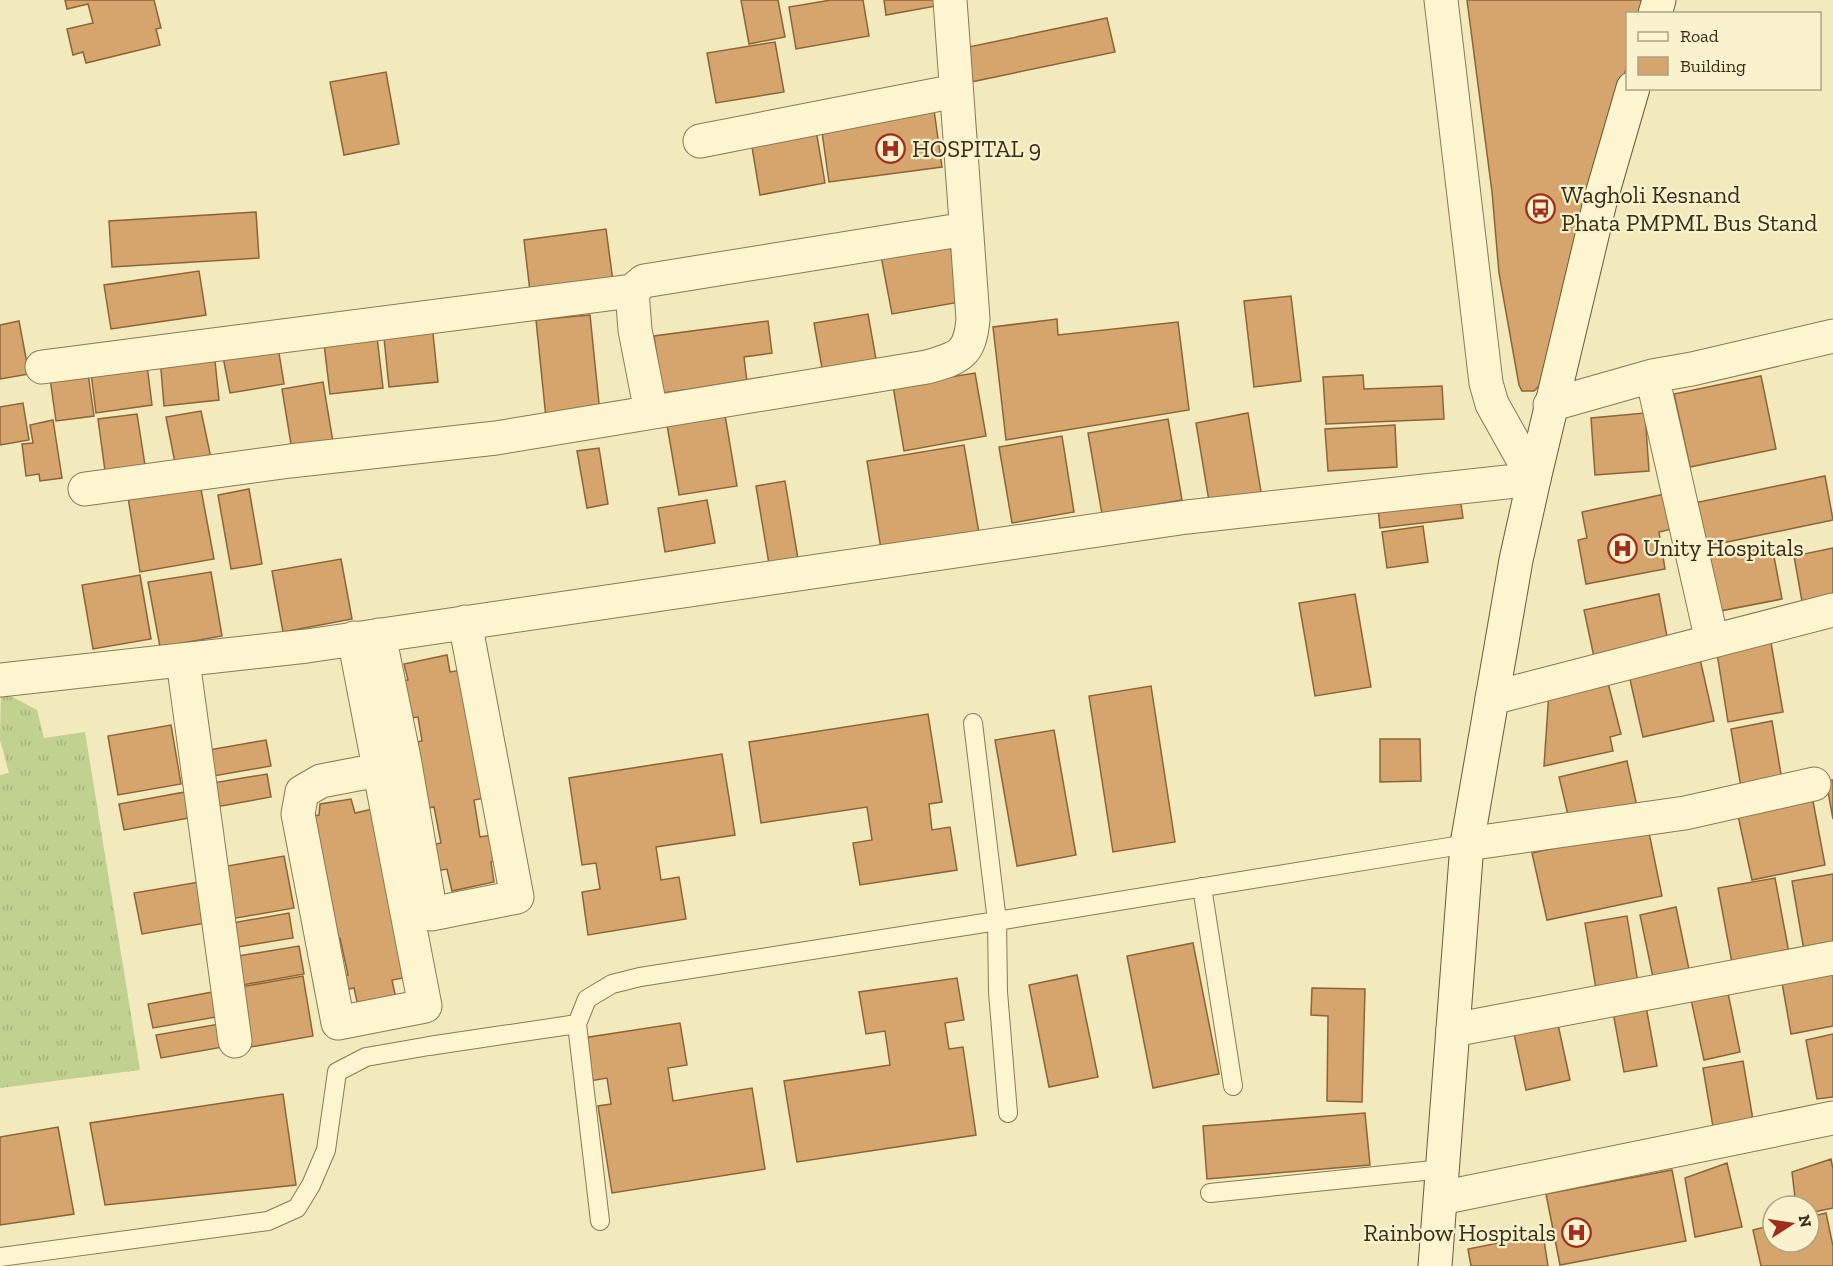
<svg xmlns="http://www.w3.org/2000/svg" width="1833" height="1266" font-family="'Zilla Slab',serif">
<defs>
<pattern id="grass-tufts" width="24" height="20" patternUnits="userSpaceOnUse" patternTransform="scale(1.5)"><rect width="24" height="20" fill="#c1d18f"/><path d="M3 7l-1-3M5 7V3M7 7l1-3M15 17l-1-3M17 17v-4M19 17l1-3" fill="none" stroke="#a7b47b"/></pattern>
</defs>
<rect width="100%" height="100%" fill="#f2e9bc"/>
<path fill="url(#grass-tufts)" d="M1 691 37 710 44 738 85 732 140 1070 0 1088V775L9 773 0 740Z"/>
<path fill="#d5a56d" stroke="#8d6437" stroke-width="1.5" d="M65 0H154L161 28 156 29 160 45 86 63 83 52 73 55 67 29 93 23 88 4 67 9Z
M741 0H778L785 37 749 44Z
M831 0H863L869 36 796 49 789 7Z
M884 0H935L936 6 886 15Z
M1467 0H1646L1641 14H1628V62L1600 157 1543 382 1534 391H1522L1519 385 1499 273 1492 192Z
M1107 18 1115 52 966 83 959 49Z
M775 42 784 92 716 103 707 53Z
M386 72 399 144 344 155 330 82Z
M934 110 942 167 829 182 821 125Z
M816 130 825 183 760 195 751 141Z
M256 212 259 258 112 267 109 221Z
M606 229 614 289 531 300 524 240Z
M950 243 960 302 892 314 881 256Z
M199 271 206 315 111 329 104 285Z
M1291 296 1301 381 1254 387 1244 301Z
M868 314 877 365 823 374 814 323Z
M590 315 600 413 546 418 536 320Z
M1057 319 1058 335 1178 322 1189 410 1006 440 993 327Z
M19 321 29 374 0 379V325Z
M768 321 772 353 744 357 747 382 662 393 654 336Z
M432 324 438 382 389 387 383 328Z
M377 337 383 388 330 394 324 344Z
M278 347 284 384 230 393 223 357Z
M214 351 219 400 164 406 160 357Z
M146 357 152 405 96 413 90 365Z
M87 366 94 416 56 421 49 371Z
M975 373 986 436 904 451 893 386Z
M1363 375 1364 389 1442 386 1444 419 1326 424 1323 377Z
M1761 376 1776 449 1690 467 1674 394Z
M323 382 333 442 292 450 282 389Z
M23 403 29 440 0 445V407Z
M201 411 211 458 175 463 166 417Z
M1248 413 1261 492 1209 501 1196 423Z
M1645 413 1649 471 1595 475 1591 418Z
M137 414 145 465 105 471 98 419Z
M725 415 737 486 679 495 667 425Z
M1168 419 1182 500 1102 514 1088 433Z
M53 420 62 478 40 481 39 474 26 476 22 444 33 443 30 425Z
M1395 425 1397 467 1328 471 1325 429Z
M1062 436 1074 512 1012 523 999 447Z
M964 445 979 533 881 549 867 461Z
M599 448 608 504 587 508 577 451Z
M1825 476 1833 520 1703 547 1694 503Z
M785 481 798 559 769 564 756 486Z
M200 484 214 559 140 572 128 497Z
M249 489 262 564 231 569 218 495Z
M1665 494 1672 529 1659 532 1665 569 1586 584 1578 540 1587 538 1582 512Z
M1460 497 1463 518 1380 528 1378 507Z
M707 500 715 543 665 552 658 508Z
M1423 526 1428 562 1387 568 1382 532Z
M1772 546 1782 599 1715 612 1705 558Z
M1833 548V601L1803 607 1794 556Z
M341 559 352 619 283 632 272 571Z
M211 572 222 636 160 647 148 582Z
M140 575 151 639 93 649 82 585Z
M1355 594 1371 687 1315 696 1299 603Z
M1659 594 1668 642 1594 657 1584 610Z
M1770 637 1783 712 1728 722 1716 647Z
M447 655 450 672 468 669 485 798 474 800 480 837 498 834 502 859 491 862 494 882 452 891 447 869 431 872 426 846 441 843 434 807 419 810 407 744 422 741 418 717 403 719 396 682 408 680 404 664Z
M1700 659 1714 721 1643 737 1629 675Z
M1606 675 1621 734 1610 737 1613 751 1544 766 1549 691Z
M1151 686 1175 842 1113 852 1089 696Z
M928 714 942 802 929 804 932 830 950 827 957 870 860 885 853 843 872 840 867 807 761 823 749 742Z
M1772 721 1783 786 1742 793 1731 729Z
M171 725 181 784 118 795 108 736Z
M1054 730 1076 855 1017 866 995 740Z
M1380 739H1420L1421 781 1380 782Z
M266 740 271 766 202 778 197 752Z
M722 754 735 835 656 847 661 880 679 877 686 919 588 935 582 892 600 889 596 863 582 865 569 778Z
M1627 761 1638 811 1568 815 1559 777Z
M267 774 271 797 205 809 201 785Z
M1833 780V819L1826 781Z
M185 792 189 818 124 830 119 804Z
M1812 796 1825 865 1752 880 1737 811Z
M351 799 355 813 373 809 408 977 392 980 396 999 358 1006 354 988 340 991 337 977 348 975 340 938 329 940 304 818 319 815 320 804Z
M1648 828 1662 896 1547 920 1532 853Z
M284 856 294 908 225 920 216 868Z
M1833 874V946L1804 951 1792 881Z
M1775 878 1789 953 1732 963 1718 888Z
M199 882 206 923 142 934 134 893Z
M1676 907 1691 979 1655 987 1640 915Z
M289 913 293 938 225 949 221 925Z
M1627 916 1639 989 1597 995 1585 923Z
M1193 943 1219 1074 1153 1088 1127 956Z
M299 946 304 974 231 987 226 958Z
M1833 969V1026L1791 1034 1781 977Z
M1077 975 1098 1077 1049 1087 1029 985Z
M303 976 313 1036 245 1048 235 988Z
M957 978 964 1020 945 1023 949 1049 963 1047 976 1135 797 1162 784 1081 890 1065 885 1031 866 1034 859 992Z
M1726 983 1740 1052 1704 1060 1689 990Z
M1312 988 1365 989 1362 1102 1327 1101 1328 1016 1311 1015Z
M218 991 222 1016 153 1028 148 1004Z
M1645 1001 1657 1066 1624 1072 1612 1007Z
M1557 1020 1570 1080 1526 1090 1513 1029Z
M680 1023 687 1065 668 1068 673 1101 752 1088 765 1169 612 1193 598 1106 611 1104 607 1078 590 1081 583 1038Z
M219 1024 223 1047 161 1058 156 1035Z
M1833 1034V1097L1817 1099 1806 1040Z
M1743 1061 1753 1120 1713 1127 1703 1068Z
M283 1094 296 1185 105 1205 90 1123Z
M1365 1113 1370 1165 1207 1179 1203 1126Z
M58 1127 74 1214 0 1225V1137Z
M1831 1159 1833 1169V1208L1809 1213V1206H1796L1792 1172Z
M1727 1163 1742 1227 1695 1237 1685 1178Z
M1672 1170 1686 1241 1560 1265 1546 1194Z
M1826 1213 1833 1246V1266H1761L1753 1230 1773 1225V1242H1809V1217Z
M1543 1234 1548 1266H1471L1468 1249Z"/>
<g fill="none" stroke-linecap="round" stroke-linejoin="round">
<defs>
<path id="service" d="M973 723 997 921 998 992 1008 1113
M1202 887 1233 1086
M1210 1193 1443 1169
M600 1221 577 1024 587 999 612 984 640 977 997 921 1467 844
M0 1257 268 1221 297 1208 311 1185 326 1150 337 1072 366 1057 429 1046 577 1024"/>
<path id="minor" d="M700 141 956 91
M42 367 632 291
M1652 376 1712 641
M1550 405 1652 376 1692 369 1833 336
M651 412 635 330 632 291 644 281 966 229
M85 489 290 461 496 438 927 367C959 358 970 355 973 319L950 0
M379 635 404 758 431 914 517 897 465 622
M354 638 425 1006 338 1023 298 814 302 792 321 781 378 770
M183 661 235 1041
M0 680 307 646 1187 517 1534 479 1492 404 1486 383 1441 0
M1492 698 1833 610
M1467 844 1685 813 1814 784
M1453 1030 1833 958
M1441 1198 1833 1118"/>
<path id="secondary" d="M1655 14 1659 0
M1435 1266 1467 844 1516 560 1534 479 1601 198 1633 88"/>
</defs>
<use href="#service" stroke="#8b7853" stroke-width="20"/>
<use href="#minor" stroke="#8b7853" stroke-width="35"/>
<use href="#secondary" stroke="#6d5937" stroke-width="35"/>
<use href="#service" stroke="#fcf5cf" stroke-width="18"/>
<use href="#minor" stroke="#fcf5cf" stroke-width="33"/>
<use href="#secondary" stroke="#fcf5cf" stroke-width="33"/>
</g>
<defs>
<symbol id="hospital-ring" viewBox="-11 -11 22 22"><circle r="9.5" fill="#f9f2cc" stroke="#a12d1d" stroke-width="1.5"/><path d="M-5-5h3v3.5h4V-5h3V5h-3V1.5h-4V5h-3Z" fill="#a12d1d"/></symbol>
<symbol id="bus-ring" viewBox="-11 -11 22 22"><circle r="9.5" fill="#f9f2cc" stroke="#a12d1d" stroke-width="1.5"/><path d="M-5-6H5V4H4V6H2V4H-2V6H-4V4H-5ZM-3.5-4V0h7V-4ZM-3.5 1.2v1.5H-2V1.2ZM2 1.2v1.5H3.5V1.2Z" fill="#a12d1d"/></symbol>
</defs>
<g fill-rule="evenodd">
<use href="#hospital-ring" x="874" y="132" width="33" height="33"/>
<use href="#bus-ring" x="1524" y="192" width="33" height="33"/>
<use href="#hospital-ring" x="1606" y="532" width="33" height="33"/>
<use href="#hospital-ring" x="1560" y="1216" width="33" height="33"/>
</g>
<g text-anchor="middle" stroke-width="4.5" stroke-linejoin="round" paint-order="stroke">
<g font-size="24" fill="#392d1a" stroke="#f9f2cc" text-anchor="start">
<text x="912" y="157">HOSPITAL 9</text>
<text x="1561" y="203">Wagholi Kesnand<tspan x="1561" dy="28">Phata PMPML Bus Stand</tspan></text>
<text x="1643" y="556">Unity Hospitals</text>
<text x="1556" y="1241" text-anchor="end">Rainbow Hospitals</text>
</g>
</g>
<rect x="1626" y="12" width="195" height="78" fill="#f9f2cc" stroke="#aca385" stroke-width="1.5"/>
<rect x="1638" y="32" width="30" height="9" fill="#fcf5cf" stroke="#aca385" stroke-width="1.5"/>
<text x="1680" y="42" font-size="18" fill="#392d1a">Road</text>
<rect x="1638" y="57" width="30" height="18" fill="#d5a56d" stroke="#aca385" stroke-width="1.5"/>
<text x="1680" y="72" font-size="18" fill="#392d1a">Building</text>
<g transform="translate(1791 1224) rotate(78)"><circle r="28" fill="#f9f2cc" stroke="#aca385" stroke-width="1.5"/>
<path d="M0-4.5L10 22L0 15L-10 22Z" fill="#a12d1d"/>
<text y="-9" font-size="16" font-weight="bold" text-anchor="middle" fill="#392d1a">N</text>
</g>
</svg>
